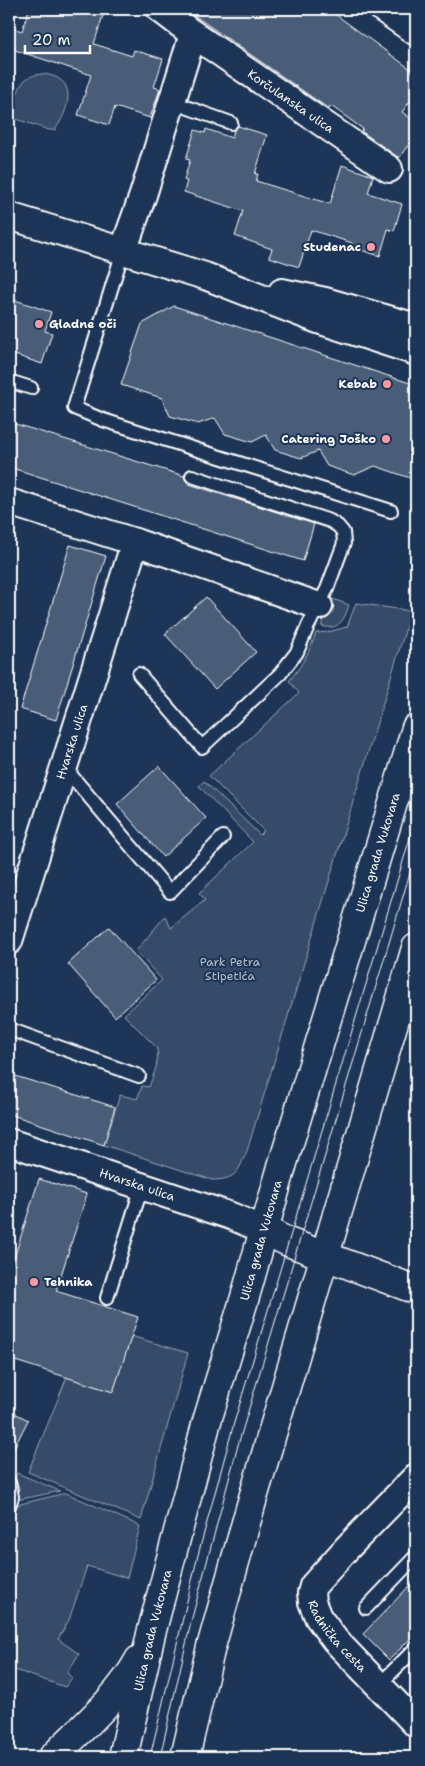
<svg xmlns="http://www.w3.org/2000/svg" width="425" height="1766" font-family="'Shantell Sans',sans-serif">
<rect width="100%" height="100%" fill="#1d3557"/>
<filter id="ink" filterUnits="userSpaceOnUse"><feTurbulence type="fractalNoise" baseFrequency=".02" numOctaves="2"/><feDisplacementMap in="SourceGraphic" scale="10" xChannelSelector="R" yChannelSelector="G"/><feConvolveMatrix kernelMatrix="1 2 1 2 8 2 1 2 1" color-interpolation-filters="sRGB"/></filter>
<g filter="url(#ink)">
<path fill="#364b69" stroke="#9aa5b4" d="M41 74C78 76 71 107 55 130H49L16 119C12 109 17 88 25 80 30 76 35 75 41 74Z
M333 599 349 605C344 620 339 631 321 626Z
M356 603 411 611 247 1151C238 1172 236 1180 212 1180L104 1145 120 1095 137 1099 142 1086 149 1087C153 1075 161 1060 156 1047L124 1015 162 980 136 951 165 916 171 928 205 900 199 893 253 842 199 786 204 781 260 835 264 831 209 776 299 693 289 681C303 664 309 653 316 633L328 632 347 627Z
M131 1336 188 1353 141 1520 28 1472 67 1377 113 1392Z
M17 1473 60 1491 17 1500 19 1487 15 1478Z
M66 1493 140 1526 127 1578 87 1566 69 1620 58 1639 79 1654 67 1673 72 1678 65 1687 9 1668V1517L16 1505Z"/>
<path fill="#4a5d79" stroke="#fff" d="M29 9H105L94 44 132 56 134 50 163 59 154 87 160 89 150 118 115 107 109 125 78 115 91 75 9 48V27L22 31Z
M185 9H328L416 73V93L402 112 416 122V134L399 158 361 131 363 129 331 106 329 109Z
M238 126 267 135 255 174H258L256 181 330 204 342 165 373 176 368 193 402 204 394 231 388 229 380 256 351 247 352 243 311 230 299 267 269 257 272 249 235 236 243 211 184 192 187 181 184 180 190 160 186 159 195 130 205 133 206 129 232 138 234 130Z
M9 298 51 312 45 331 52 333 42 364 9 353Z
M174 306 416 385V480L375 466 354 475 327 466 318 451 301 458 275 450 266 435 252 442 225 434 215 418 198 424 170 416 162 398 121 385 142 324Z
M9 422 184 476 186 481 189 484 314 524 303 561 9 467Z
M70 545 106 556 56 720 20 709Z
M206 597 256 652 215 689 165 634Z
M159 766 206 818 163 857 117 804Z
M109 927 156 980 115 1017 68 964Z
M9 1074 115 1107 104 1145 9 1114Z
M39 1179 87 1194 56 1291 138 1317 113 1392 9 1359V1274Z
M9 1410 28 1420 9 1458Z
M416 1579V1633L389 1660 363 1634Z"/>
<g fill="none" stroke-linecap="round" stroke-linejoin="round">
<defs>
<path id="lane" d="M172 102 231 123
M123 251 74 408 103 420 391 511
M9 381 31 388
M139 674 202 747 280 674 297 652 308 626 327 589 344 543 343 532 338 526 330 521 192 476
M64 767 170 892 223 837
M9 1029 139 1076
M107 1298 142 1186
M9 1482 12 1497 9 1506
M366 1608 416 1556
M379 1685 416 1648"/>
<g id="street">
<path id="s1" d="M160 9 193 34 389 169"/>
<path d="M383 9 416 32"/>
<path d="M9 216 205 276 318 320 416 352"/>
<path d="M123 251 143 195 193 34"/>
<path d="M282 292 325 301 416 327"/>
<path d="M9 502 135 542 319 606"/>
<path id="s2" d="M9 941 135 542"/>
<path id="s3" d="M9 1142 231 1216 264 1230"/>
<path id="s4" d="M416 1477 347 1548 313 1586 311 1593 312 1602 318 1617 335 1640 416 1724"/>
</g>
<g id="secondary">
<path d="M264 1230 288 1242 416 1290"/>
<path d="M53 1757C83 1727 118 1698 139 1660"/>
<path id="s5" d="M123 1757 151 1634 207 1421 245 1297 283 1163 416 728"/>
<path d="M185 1757 211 1647 253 1498 416 948"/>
</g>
</defs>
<use href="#lane" stroke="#fff" stroke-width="16"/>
<use href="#street" stroke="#fff" stroke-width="30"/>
<use href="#secondary" stroke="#fff" stroke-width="31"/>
<use href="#lane" stroke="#1d3557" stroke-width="12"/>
<use href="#street" stroke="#1d3557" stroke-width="26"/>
<use href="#secondary" stroke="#1d3557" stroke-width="28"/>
<path stroke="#fff" stroke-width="1" d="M150 1757 198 1555 234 1423 416 818
M160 1757 192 1618 238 1445 416 853"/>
</g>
</g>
<g fill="#ff9aa2" stroke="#1d3557" stroke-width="2">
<circle cx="371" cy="247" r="5"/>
<circle cx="39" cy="324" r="5"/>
<circle cx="387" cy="384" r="5"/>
<circle cx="386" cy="439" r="5"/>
<circle cx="34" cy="1282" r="5"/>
</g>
<g text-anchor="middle" stroke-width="4" stroke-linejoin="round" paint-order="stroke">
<g font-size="12" fill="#fff" stroke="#1d3557">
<text dy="4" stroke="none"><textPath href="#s1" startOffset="160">Korčulanska ulica</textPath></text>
<text dy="4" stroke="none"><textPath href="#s2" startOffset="209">Hvarska ulica</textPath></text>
<text dy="4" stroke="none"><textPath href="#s5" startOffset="940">Ulica grada Vukovara</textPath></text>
<text dy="4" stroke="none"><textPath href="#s3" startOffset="135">Hvarska ulica</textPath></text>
<text dy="4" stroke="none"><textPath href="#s5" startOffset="535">Ulica grada Vukovara</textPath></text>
<text dy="4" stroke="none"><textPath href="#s5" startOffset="130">Ulica grada Vukovara</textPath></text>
<text dy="4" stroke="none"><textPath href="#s4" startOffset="209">Radnička cesta</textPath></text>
</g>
<g font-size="12" font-weight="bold" fill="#fff" stroke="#1d3557" text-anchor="end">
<text x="361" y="251">Studenac</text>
<text x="49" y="328" text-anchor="start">Gladne oči</text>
<text x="377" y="388">Kebab</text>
<text x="376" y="443">Catering Joško</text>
<text x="44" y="1286" text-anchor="start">Tehnika</text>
</g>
<g font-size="12" fill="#b9c0ca" stroke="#1d3557">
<text x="230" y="966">Park Petra<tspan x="230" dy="14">Stipetića</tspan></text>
</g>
</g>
<rect width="425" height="1766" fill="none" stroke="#1d3557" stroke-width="30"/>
<rect x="15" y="15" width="395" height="1736" fill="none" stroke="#fff" stroke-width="2" filter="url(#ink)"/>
<path d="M25 45v8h65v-8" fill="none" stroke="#ffffff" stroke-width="2.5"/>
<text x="32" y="45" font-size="15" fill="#ffffff" stroke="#1d3557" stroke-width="4" paint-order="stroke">20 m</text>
</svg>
